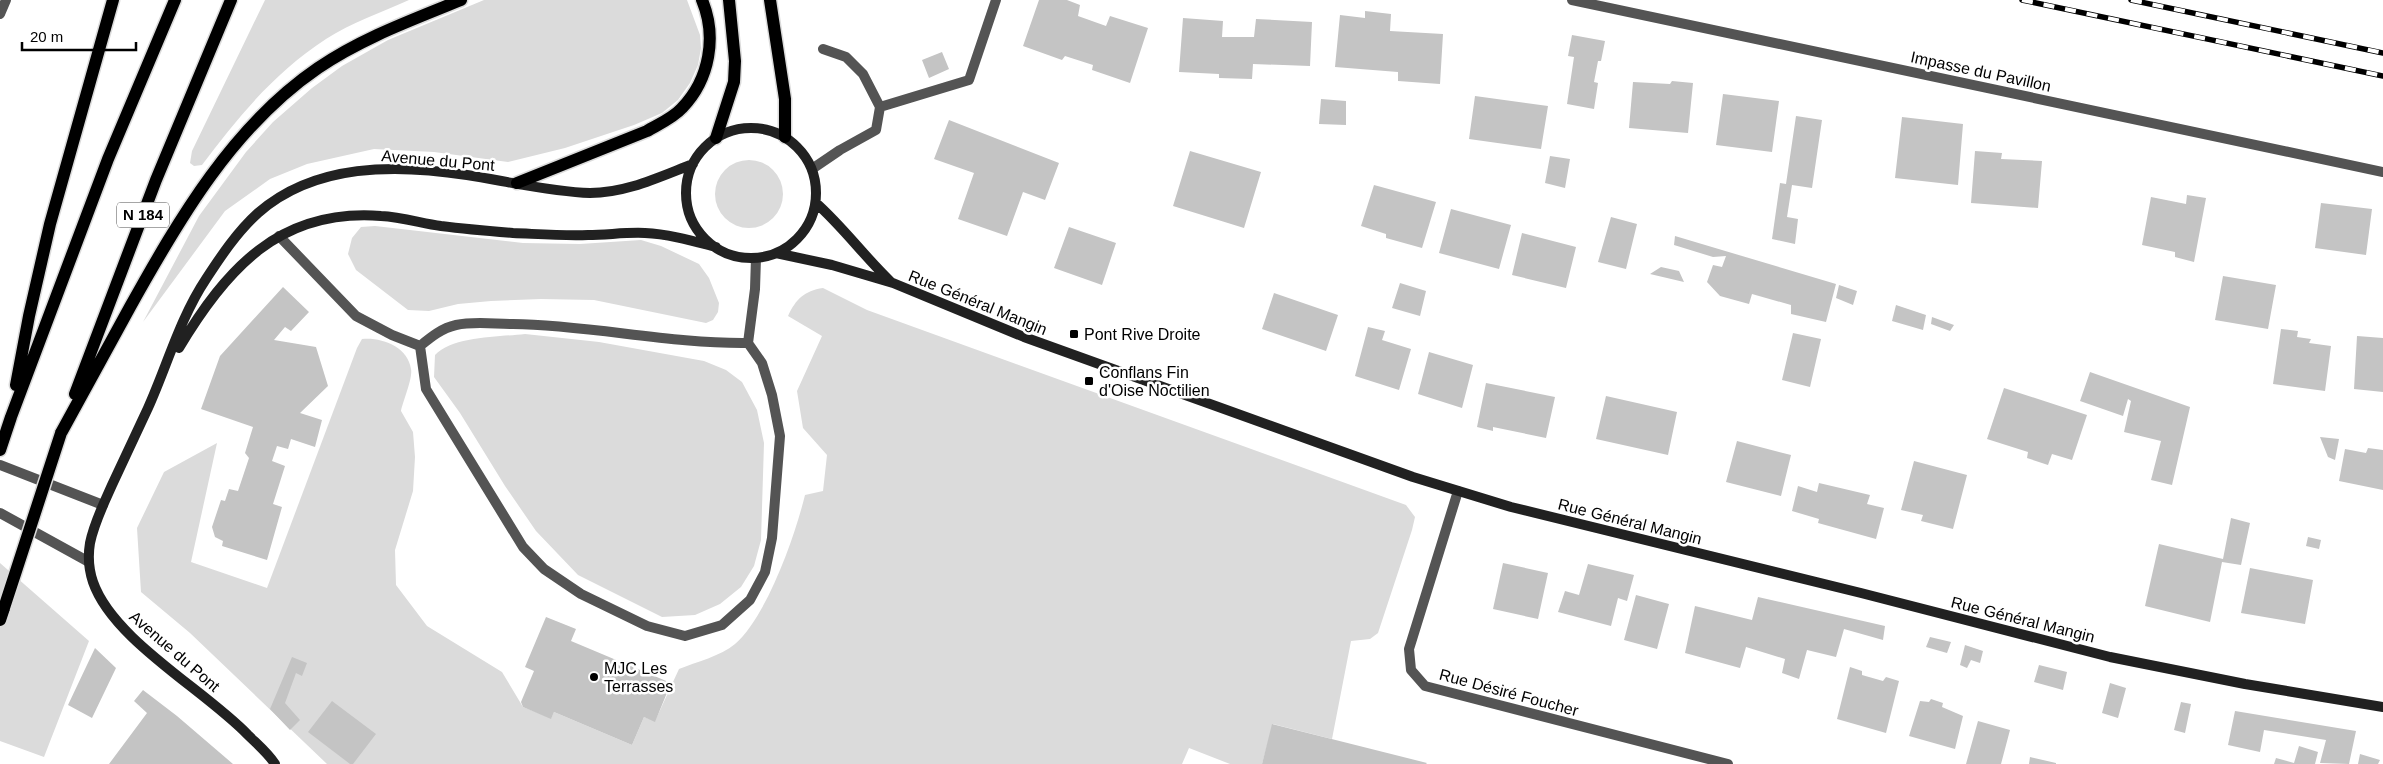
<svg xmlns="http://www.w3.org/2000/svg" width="2383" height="764" font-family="Helvetica,sans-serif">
<rect width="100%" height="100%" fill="#fff"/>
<path fill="#dbdbdb" d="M265 0H409C382 12 351 23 326 39 276 71 237 118 202 165L194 166 190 163 192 151Z
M484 0H687L700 35 701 48 698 65 690 83 678 100 662 113 634 125 565 148 508 162 434 152 374 149 307 164 270 179 225 211 143 322 199 216 246 152 273 122 312 88 342 66 388 40Z
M715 194a34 34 0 1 1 68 0a34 34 0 1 1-68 0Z
M375 226 523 243 580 244 641 240 661 246 699 264 709 278 719 303 718 312 713 320 706 323 594 300 541 299 491 301 458 304 429 311 408 310 356 270 348 254 352 238 361 227Z
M823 288 867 310 1406 505 1415 517 1412 530 1378 633 1370 639 1351 641 1332 739 1273 724 1262 764H1230L1189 748 1182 764H327L190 633 141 592 137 528 164 472 217 443 191 562 267 588 357 348 362 339C382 337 408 347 411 369 413 378 403 401 401 411L413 432 415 457 413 491 395 550 396 585 427 626 502 672 523 707 551 718 554 712 632 745 644 717 655 721 679 669C696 662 721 656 735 644 767 616 795 536 805 495L823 491 827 455 803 428 797 391 822 336 788 316C796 299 804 291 823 288Z
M525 334 599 342 704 361 726 370 742 382 757 410 764 443 761 540 754 566 741 587 720 604 695 615 662 617 578 575 536 531 505 486 460 413 434 377 435 355C453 336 500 337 525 334Z
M0 563 89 641 44 757 0 741Z"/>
<path fill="#c4c4c4" d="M1039 0H1067L1080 5 1078 16 1106 26 1110 16 1148 28 1130 83 1092 70 1093 65 1065 56 1062 60 1023 46Z
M1365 11 1391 14 1390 31 1443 34 1440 84 1398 81V72L1335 67 1340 15 1365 18Z
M1183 18 1223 21 1222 37H1254L1256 19 1312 22 1310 66 1253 64 1252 79 1219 78V74L1179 72Z
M1572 35 1605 41 1601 61H1598L1594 82 1598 83 1594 109 1567 104 1574 57 1568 56Z
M942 52 949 69 929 78 922 60Z
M1672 81 1693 83 1688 133 1629 128 1633 82 1670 84Z
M1723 94 1779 101 1772 152 1716 145Z
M1475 96 1548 106 1541 149 1469 139Z
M1321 99 1346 101V125L1319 124Z
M1796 116 1822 120 1812 188 1792 185 1787 217 1798 219 1795 244 1772 239 1780 183 1786 184Z
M1902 117 1963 124 1958 185 1895 178Z
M949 120 1059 163 1045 200 1023 192 1007 236 958 219 974 173 934 159Z
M1190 151 1261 172 1244 228 1173 206Z
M1975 151 2002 153 2001 159 2042 161 2038 208 1971 203Z
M1550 156 1570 159 1565 188 1545 183Z
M1374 185 1436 202 1422 248 1386 238V234L1361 226Z
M2187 195 2206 198 2194 262 2175 257V252L2142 245 2151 197 2186 204Z
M2321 203 2372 209 2366 255 2315 248Z
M1451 209 1511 225 1499 269 1439 253Z
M1611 217 1637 224 1626 269 1598 262Z
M1069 227 1116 243 1102 285 1054 268Z
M1522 233 1576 247 1566 288 1512 275Z
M1675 236 1836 284 1826 322 1791 314V305L1752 294 1749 304 1720 296 1707 282 1713 265 1722 267 1726 256 1713 257 1674 245Z
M1661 267 1679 271 1684 282 1650 274Z
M2223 276 2276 285 2268 329 2215 320Z
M1400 283 1426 291 1420 316 1392 308Z
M1839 285 1857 291 1853 305 1836 298Z
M283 287 309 312 291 331 285 327 274 340 316 347 328 386 300 413 322 420 315 447 291 439 288 449 277 446 272 461 285 466 273 504 282 507 267 560 222 546 223 541 215 537 212 527 221 500 225 501 229 489 238 491 249 458 245 453 253 427 201 409 220 356Z
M1274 293 1338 315 1326 351 1262 329Z
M1896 305 1926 315 1923 330 1892 321Z
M1932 317 1954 325 1950 331 1931 324Z
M1368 327 1385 331 1382 340 1411 349 1399 390 1355 376Z
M2281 329 2298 331 2297 337 2311 339 2309 343 2331 346 2325 391 2273 384Z
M1793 333 1821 339 1810 387 1782 380Z
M2357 336 2383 338V392L2354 389Z
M1429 352 1473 365 1462 408 1418 394Z
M2090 372 2190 407 2172 485 2151 480 2161 441 2124 432 2131 401 2128 399 2123 416 2080 401Z
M1486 383 1555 397 1546 438 1493 427V431L1477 427Z
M2004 388 2087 415 2072 460 2052 454 2048 465 2027 458 2028 452 1987 439Z
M1606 396 1677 412 1668 455 1596 439Z
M2320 437 2339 439 2335 460 2328 457Z
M1737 441 1791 455 1781 496 1726 482Z
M2368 448 2383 450V490L2339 481 2345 449 2366 453Z
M1914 461 1967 475 1953 529 1921 521 1923 515 1901 510Z
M1819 483 1870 495 1867 504 1884 508 1876 539 1818 523 1819 519 1792 511 1798 486 1817 492Z
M2231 518 2250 523 2241 565 2222 562 2210 622 2145 606 2159 544 2223 559Z
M2308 537 2321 540 2319 549 2306 546Z
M1503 563 1548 573 1538 619 1493 609Z
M1588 564 1634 575 1627 601 1618 598 1611 626 1558 612 1565 591 1579 595Z
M2250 568 2313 580 2305 624 2241 613Z
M1636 595 1669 604 1657 649 1624 640Z
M1758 597 1885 626 1883 640 1844 629 1836 657 1807 650 1799 679 1782 673 1785 659 1746 647 1740 668 1685 653 1695 606 1752 620Z
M546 617 576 629 571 641 671 683 655 722 644 717 632 745 554 712 551 719 523 707 521 702 534 671 525 667Z
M1930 637 1951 642 1947 653 1926 647Z
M1965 645 1983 651 1980 663 1971 660 1967 668 1960 665Z
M95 648 116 668 92 718 68 705Z
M292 657 307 663 302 676 296 673 285 703 300 720 290 730 270 709Z
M2039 665 2067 672 2063 690 2034 682Z
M1850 667 1862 671V675L1883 681 1886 677 1899 681 1886 733 1837 719Z
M2110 683 2126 688 2118 718 2102 713Z
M143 690 177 716 233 764H109L147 713 134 701Z
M1931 699 1943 703 1942 707 1963 716 1955 749 1909 736 1920 701 1929 702Z
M332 701 376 734 353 764H350L308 732Z
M2181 702 2191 704 2185 733 2174 730Z
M2235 711 2356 731 2349 764 2320 763 2326 740 2264 730 2260 752 2228 745Z
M1978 721 2010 730 2001 764H1966Z
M1272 724 1427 763 1426 764H1262Z
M2299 746 2318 752 2315 764H2274L2276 758 2294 763Z
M2360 754 2380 760 2378 764H2358Z
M2030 757 2056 763V764H2029Z"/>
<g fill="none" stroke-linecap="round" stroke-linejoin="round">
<defs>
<path id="primary" d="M770 0 785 99V137
M716 138 734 82 735 61 729 0
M517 183 647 131C659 124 673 118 682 108 710 79 717 36 702 0
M16 385 29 316 50 224 113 0
M75 394 156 180 231 0
M61 433C84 391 107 349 130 307 179 219 233 126 318 68 362 38 412 20 461 0
M0 450 11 417 108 159 175 0
M0 620 4 608"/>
</defs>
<use href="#primary" stroke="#dbdbdb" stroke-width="15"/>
<path stroke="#545454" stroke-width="10" d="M880 107 969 80 996 0
M812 169 840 150 876 130 880 107 863 74 846 57 823 49
M279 236 356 316 392 335 420 346
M420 346 426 389 523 547 544 569 581 594 647 626 685 636 722 625 750 600 765 572 772 538 780 436 772 395 762 363 748 343 755 289 756 258
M420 346C431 337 442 328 456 325 474 321 494 324 513 324 591 325 669 344 748 343"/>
<path stroke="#545454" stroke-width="10" d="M1572 0 2383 172
M0 14 6 0
M0 465 103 505
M1458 491 1409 649 1411 670 1425 686 1728 764
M0 513 89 562"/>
<path stroke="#212121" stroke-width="10" d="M686 193a65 65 0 1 1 130 0a65 65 0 1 1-130 0Z
M816 203C843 227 864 256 890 281
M776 253 832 265 893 283 1024 337 1413 477 1511 507 1861 593 2110 657 2245 684 2383 707
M179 348C226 269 280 208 381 216 401 217 421 223 441 226 465 229 488 231 513 233 538 234 563 236 588 235 607 235 626 232 645 233 669 234 693 241 716 247
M275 764C268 753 257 744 248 735 205 690 113 640 93 582 89 570 88 555 90 543 94 523 104 503 112 485 124 459 136 434 148 408 167 366 180 318 206 279 221 256 237 232 258 213 315 163 396 164 467 175 505 181 552 192 590 193 626 193 659 177 693 164"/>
<use href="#primary" stroke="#000" stroke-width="12"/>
<defs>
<path id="rail" d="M2022 0 2383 76
M2131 0 2383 53"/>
</defs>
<use href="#rail" stroke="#000" stroke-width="5.5"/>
<use href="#rail" stroke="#fff" stroke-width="4" stroke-dasharray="11" stroke-linecap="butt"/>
<defs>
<path id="primary-bridge" d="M4 608 61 433"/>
</defs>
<use href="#primary-bridge" stroke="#dbdbdb" stroke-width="15" stroke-linecap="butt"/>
<use href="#primary-bridge" stroke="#000" stroke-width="12"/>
</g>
<g fill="#000" stroke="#fff" stroke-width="2">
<rect x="1069" y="329" width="10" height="10" rx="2.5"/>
<rect x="1084" y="376" width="10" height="10" rx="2.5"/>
<circle cx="594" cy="677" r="5"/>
</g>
<g text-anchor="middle" stroke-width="5" stroke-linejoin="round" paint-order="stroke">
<rect fill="#fff" stroke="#4c4c4c" stroke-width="1" x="117" y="202.5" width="52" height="25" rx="4"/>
<g font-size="15" font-weight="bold" fill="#000">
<text x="143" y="220">N 184</text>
</g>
<g font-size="16" fill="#000" stroke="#fff">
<text transform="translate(1981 71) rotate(12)" y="6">Impasse du Pavillon</text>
<text transform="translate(438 160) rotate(5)" y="6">Avenue du Pont</text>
<text transform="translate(978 302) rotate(22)" y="6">Rue Général Mangin</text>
<text transform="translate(1630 521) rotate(14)" y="6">Rue Général Mangin</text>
<text transform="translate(2023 619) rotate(14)" y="6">Rue Général Mangin</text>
<text transform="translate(175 651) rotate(41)" y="6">Avenue du Pont</text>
<text transform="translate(1509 692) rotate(15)" y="6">Rue Désiré Foucher</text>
</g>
<g font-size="16" fill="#000" stroke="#fff" text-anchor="start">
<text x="1084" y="340">Pont Rive Droite</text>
<text x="1099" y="378">Conflans Fin<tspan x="1099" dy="18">d'Oise Noctilien</tspan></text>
<text x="604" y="674">MJC Les<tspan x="604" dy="18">Terrasses</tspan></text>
</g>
</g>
<path d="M22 42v8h114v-8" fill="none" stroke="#000000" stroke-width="2.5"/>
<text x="30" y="42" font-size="15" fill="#000000" stroke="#ffffff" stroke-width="4" paint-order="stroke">20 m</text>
</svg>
